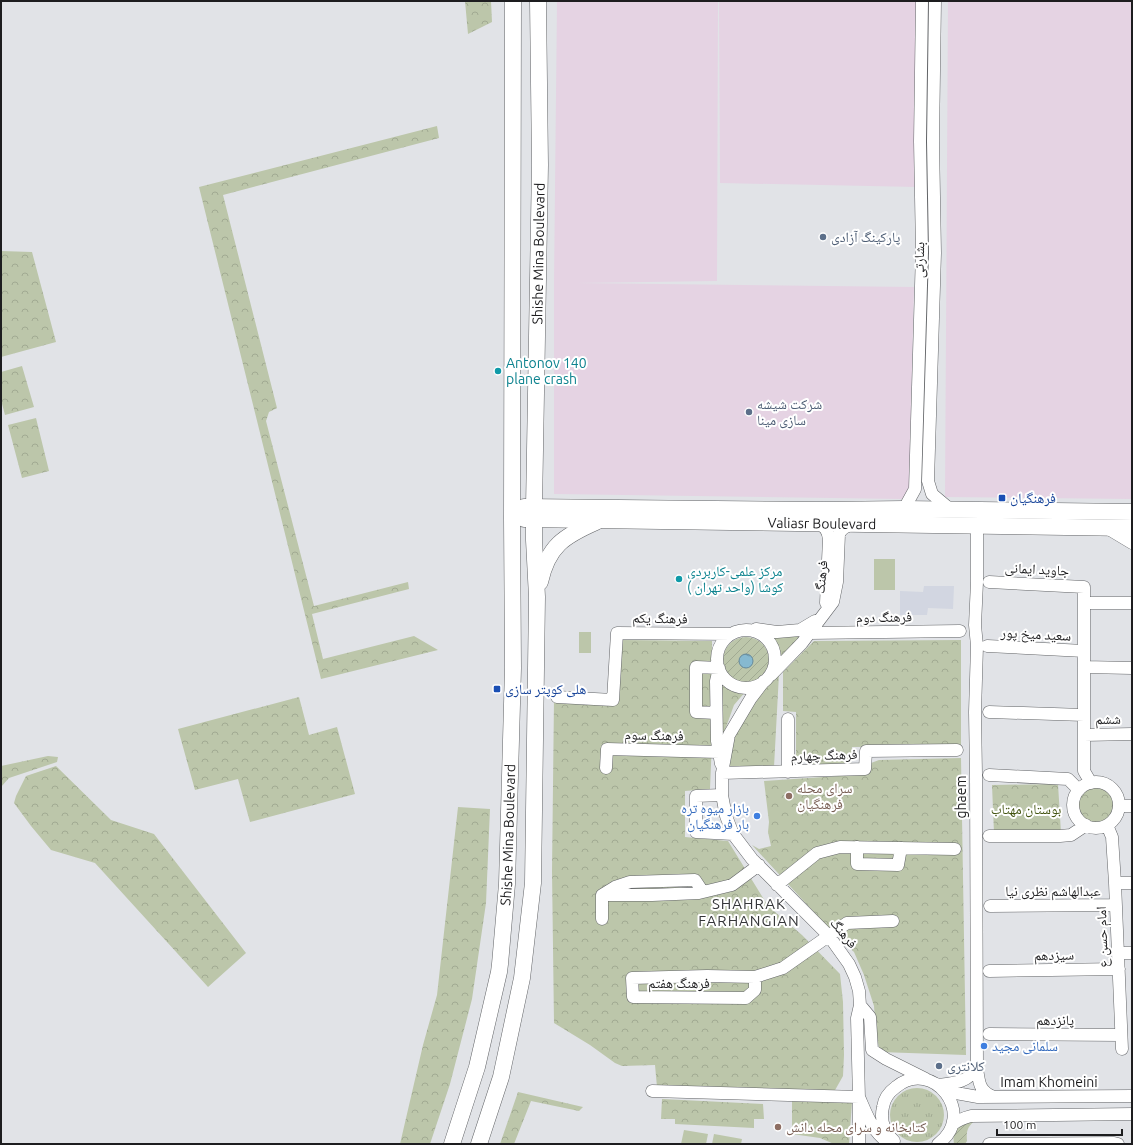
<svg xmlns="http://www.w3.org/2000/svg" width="1133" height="1145" font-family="Ubuntu,'Noto Naskh Arabic',sans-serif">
<defs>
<pattern id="grass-tufts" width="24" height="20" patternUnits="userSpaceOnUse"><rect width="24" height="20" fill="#bcc6aa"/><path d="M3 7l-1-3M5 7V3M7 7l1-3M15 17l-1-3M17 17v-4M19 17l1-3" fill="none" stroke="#a1aa92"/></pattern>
<pattern id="forest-crowns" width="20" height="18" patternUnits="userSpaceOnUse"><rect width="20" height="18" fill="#bcc6aa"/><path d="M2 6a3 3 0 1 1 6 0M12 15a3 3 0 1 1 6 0" fill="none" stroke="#a1aa92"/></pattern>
<pattern id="garden-furrows" width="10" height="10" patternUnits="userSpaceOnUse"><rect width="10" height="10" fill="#bcc6aa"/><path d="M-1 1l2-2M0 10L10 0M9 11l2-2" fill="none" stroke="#a1aa92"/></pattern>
<pattern id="water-ripples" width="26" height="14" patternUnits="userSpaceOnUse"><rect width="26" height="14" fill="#86b9d0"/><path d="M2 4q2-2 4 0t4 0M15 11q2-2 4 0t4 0" fill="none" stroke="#6d96a8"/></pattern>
</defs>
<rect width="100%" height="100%" fill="#e1e3e7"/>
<path fill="#d2d6e1" d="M924 586H954L953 609 928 608 927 615H900V591L923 592Z"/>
<path fill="#e5d3e3" d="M557 1H718L717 281 577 283 914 287 909 492 902 499 554 494V283Z
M719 1H916L917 187 720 183Z
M948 1H1132V499L945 497Z"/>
<path fill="url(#grass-tufts)" d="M890 1115a27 27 0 1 1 54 0a27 27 0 1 1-54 0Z"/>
<path fill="url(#forest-crowns)" d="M465 1H491L492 22 468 34Z
M437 126 439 138 223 195 277 408 269 412 266 421 314 606 408 582 409 589 312 614 323 659 414 636 438 650 321 679 199 187Z
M1 251 32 252 56 342 1 357Z
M22 366 34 407 5 415 1 400V372Z
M36 418 49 471 22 478 8 425Z
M807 631 778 661C781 652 776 645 770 638L782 637Z
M622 640 712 641V741L710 789 685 791V837L728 841 768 906 802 935 840 974 843 1002 844 1055 843 1076 834 1092 657 1087 655 1065 622 1066 615 1063 590 1045 554 1023 552 871 554 699 619 703Z
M961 640V746L852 747 851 764H810V756H796V712L783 711V672L814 641Z
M779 674 774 767 726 766 733 735 752 703Z
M720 678C728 686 734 694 746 691L734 705 720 744Z
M299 697 309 735 337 727 355 794 250 822 238 779 195 790 178 729Z
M48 756 58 757 57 762 9 778 1 787V766Z
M961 758 966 1055 880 1052 876 1033 874 1006 864 975 854 952 822 921 752 845 759 849 771 846 768 832 769 822 764 781 868 774 871 763 879 760Z
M56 766 111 820 154 834 246 953 208 987 95 863 51 850 31 826 14 803 16 796 26 776Z
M1058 784 1061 833H994L992 785Z
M1078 806a18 18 0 1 1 36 0a18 18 0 1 1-36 0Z
M458 807 490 809 486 903 472 999 450 1084 430 1144H400L423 1045 437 995Z
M518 1092 583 1107 579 1111 531 1101 514 1144H500Z
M662 1099 763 1104 764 1119H754V1128L675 1124V1119H661Z
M792 1101 852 1102 849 1144H834L820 1138 792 1134Z"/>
<path fill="url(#garden-furrows)" d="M723 660a23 23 0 1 1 46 0a23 23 0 1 1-46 0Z
M976 1120C968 1126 966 1130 967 1141L965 1144H954C951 1127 963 1124 976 1120Z"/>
<path fill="#bcc6aa" d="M874 559H895V590H874Z
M579 632H591V653H579Z
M684 1130 708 1134 706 1144H681Z
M714 1134 742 1139 741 1144H712Z"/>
<path fill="url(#water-ripples)" stroke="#668a9b" d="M739 661a7 7 0 1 1 14 0a7 7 0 1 1-14 0Z"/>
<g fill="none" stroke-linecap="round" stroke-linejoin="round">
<defs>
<path id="minor" d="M935 1 933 141 935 253 928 481 932 494 951 510
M904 509 915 489 922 252 920 141 922 1
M817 523C825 526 828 531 829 539L826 603
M977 525V582L975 625 977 646 975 712 976 774 977 1068C979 1082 979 1092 994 1097
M1107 528 1132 543
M989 582 1084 587V771L1091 783
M1084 603H1132
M756 629 777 632 800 630 815 621
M717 659a29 29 0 1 1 58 0a29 29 0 1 1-58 0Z
M809 633 960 631
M987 646 1084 651
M1084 667 1132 668
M771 675 802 643 833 602 837 582 839 534C842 528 847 525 854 525
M764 681 751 698 729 735 722 773V795L726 816 733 834 752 859 829 936 849 964 855 977 859 991 860 1005 857 1018 859 1099V1144
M557 697 613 700 617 633 731 634
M989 712 1084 715
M716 713 696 712V667L719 668 716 681 717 741 721 764
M1084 735 1132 734
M606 768 607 749 719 752
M788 772V719
M722 773 865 769 866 751 957 750
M989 775 1068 779 1079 790
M1073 805a23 23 0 1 1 46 0a23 23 0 1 1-46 0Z
M722 795 696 796V832L733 834
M1120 806H1132
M1107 825 1112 837 1115 883 1122 1049
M989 836H1060L1071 835 1086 825
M857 847V864L898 865 901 848
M1115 883H1132
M777 885 817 853 840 847 955 849
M602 895H652L699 893 732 885 759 865
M990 906 1116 905
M602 919V895L615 887 630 882 695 880 703 892
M1118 953H1132
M989 971 1119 969
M755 977V990L746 998 633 997 632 978 707 976 755 977 783 968 847 923 893 921
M860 1005 870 1017 872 1050 886 1059 926 1079
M989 1034 1121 1035
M938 1085C954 1083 967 1083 977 1068
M943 1089 956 1093 978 1097 1132 1096
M652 1091 859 1097C867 1115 873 1134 891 1144
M952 1125C958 1120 963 1118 971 1116L1132 1114
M894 1141C884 1132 880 1120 883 1107 884 1099 889 1092 896 1087 933 1057 978 1115 938 1144
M989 1144 1114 1143 1118 1144"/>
<g id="major">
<path d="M524 507 824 510 904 509 1132 512"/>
<path id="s1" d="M524 519 1132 528"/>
<path d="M540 582C548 546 564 536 596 522"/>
<path id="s2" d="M452 1144 477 1067 499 972 500 964 507 884 513 668 512 519 513 1"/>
<path id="s3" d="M479 1144 501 1077 522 978 533 883 537 597 534 540V507L540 165 538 1"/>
</g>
</defs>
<use href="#minor" stroke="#626467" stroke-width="13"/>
<use href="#major" stroke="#626467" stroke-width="17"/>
<use href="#minor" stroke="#fff" stroke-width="12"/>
<use href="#major" stroke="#fff" stroke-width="16"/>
</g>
<g fill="#5c6f8a" stroke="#fff" stroke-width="1.5">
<circle cx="823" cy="237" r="4"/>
<circle cx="749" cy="412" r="4"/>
<circle cx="939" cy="1066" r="4"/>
</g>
<g fill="#0f9aa8" stroke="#fff" stroke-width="1.5">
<circle cx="498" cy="371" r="4"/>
<circle cx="679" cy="579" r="4"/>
</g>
<g fill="#1a4fb4" stroke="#fff" stroke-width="1.5">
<rect x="998" y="494" width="8" height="8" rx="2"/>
<rect x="493" y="685" width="8" height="8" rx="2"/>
</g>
<g fill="#8d6e63" stroke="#fff" stroke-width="1.5">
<circle cx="789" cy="796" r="4"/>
<circle cx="778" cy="1127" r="4"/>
</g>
<g fill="#3f7fe0" stroke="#fff" stroke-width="1.5">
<circle cx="757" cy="816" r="4"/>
<circle cx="984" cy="1046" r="4"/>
</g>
<g text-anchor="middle" stroke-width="4" stroke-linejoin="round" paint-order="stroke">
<g font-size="14" fill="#4e5e75" stroke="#fff" text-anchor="start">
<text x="831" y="242">پارکینگ آزادی</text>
<text x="757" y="409">شرکت شیشه<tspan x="757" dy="16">سازی مینا</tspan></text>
<text x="947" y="1071">کلانتری</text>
</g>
<g font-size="14" fill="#1d1d1f" stroke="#fff">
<text dy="5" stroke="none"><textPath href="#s3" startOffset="897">Shishe Mina Boulevard</textPath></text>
<text transform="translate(919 260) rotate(-89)" y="5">بشارتی</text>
<text dy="5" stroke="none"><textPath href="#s1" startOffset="298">Valiasr Boulevard</textPath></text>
<text transform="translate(1037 569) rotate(3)" y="5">جاوید ایمانی</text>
<text transform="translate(821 577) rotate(-84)" y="5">فرهنگ</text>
<text transform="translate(884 617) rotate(-1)" y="5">فرهنگ دوم</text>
<text transform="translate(660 618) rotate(1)" y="5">فرهنگ یکم</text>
<text transform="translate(1036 634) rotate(3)" y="5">سعید میخ پور</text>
<text transform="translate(1108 719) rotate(-1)" y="5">ششم</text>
<text transform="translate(654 735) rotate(1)" y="5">فرهنگ سوم</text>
<text transform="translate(824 755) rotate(-2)" y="5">فرهنگ چهارم</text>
<text transform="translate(961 797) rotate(-90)" y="5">ghaem</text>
<text dy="5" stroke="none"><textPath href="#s2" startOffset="316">Shishe Mina Boulevard</textPath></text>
<text x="1053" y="896">عبدالهاشم نظری نیا</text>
<text transform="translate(844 933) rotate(51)" y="5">فرهنگ</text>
<text transform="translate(1102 937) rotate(-92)" y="5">امام حسن ع</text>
<text transform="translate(1054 955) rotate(-1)" y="5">سیزدهم</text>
<text x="679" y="988">فرهنگ هفتم</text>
<text x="1055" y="1025">پانزدهم</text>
<text x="1049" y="1087">Imam Khomeini</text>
</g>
<g font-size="14" fill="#0d838f" stroke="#fff" text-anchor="start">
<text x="506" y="368">Antonov 140<tspan x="506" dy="16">plane crash</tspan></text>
<text x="687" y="576">مرکز علمی-کاربردی<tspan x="687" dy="16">کوشا (واحد تهران )</tspan></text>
</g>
<g font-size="14" fill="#164399" stroke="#fff" text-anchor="start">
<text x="1010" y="503">فرهنگیان</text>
<text x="505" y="694">هلی کوپتر سازی</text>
</g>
<g font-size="14" fill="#785e54" stroke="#fff" text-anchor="start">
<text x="797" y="793">سرای محله<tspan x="797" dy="16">فرهنگیان</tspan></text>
<text x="786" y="1132">کتابخانه و سرای محله دانش</text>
</g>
<g font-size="14" fill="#366cbe" stroke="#fff" text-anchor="end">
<text x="749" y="813">بازار میوه تره<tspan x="749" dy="16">بار فرهنگیان</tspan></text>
<text x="992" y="1051" text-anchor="start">سلمانی مجید</text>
</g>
<g font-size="14" fill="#42530f" stroke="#fff">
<text x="1026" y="814">بوستان مهتاب</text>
</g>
<g font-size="15" letter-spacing="1" fill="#353639" stroke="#fff">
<text x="749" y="909">SHAHRAK<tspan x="749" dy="17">FARHANGIAN</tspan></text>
</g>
</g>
<rect width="1133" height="1145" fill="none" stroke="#1d1d1f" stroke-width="4"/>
<path d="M997 1129v6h125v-6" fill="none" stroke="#1d1d1f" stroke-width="2"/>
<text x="1003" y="1129" font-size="12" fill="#1d1d1f" stroke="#ffffff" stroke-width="3" paint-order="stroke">100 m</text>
</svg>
